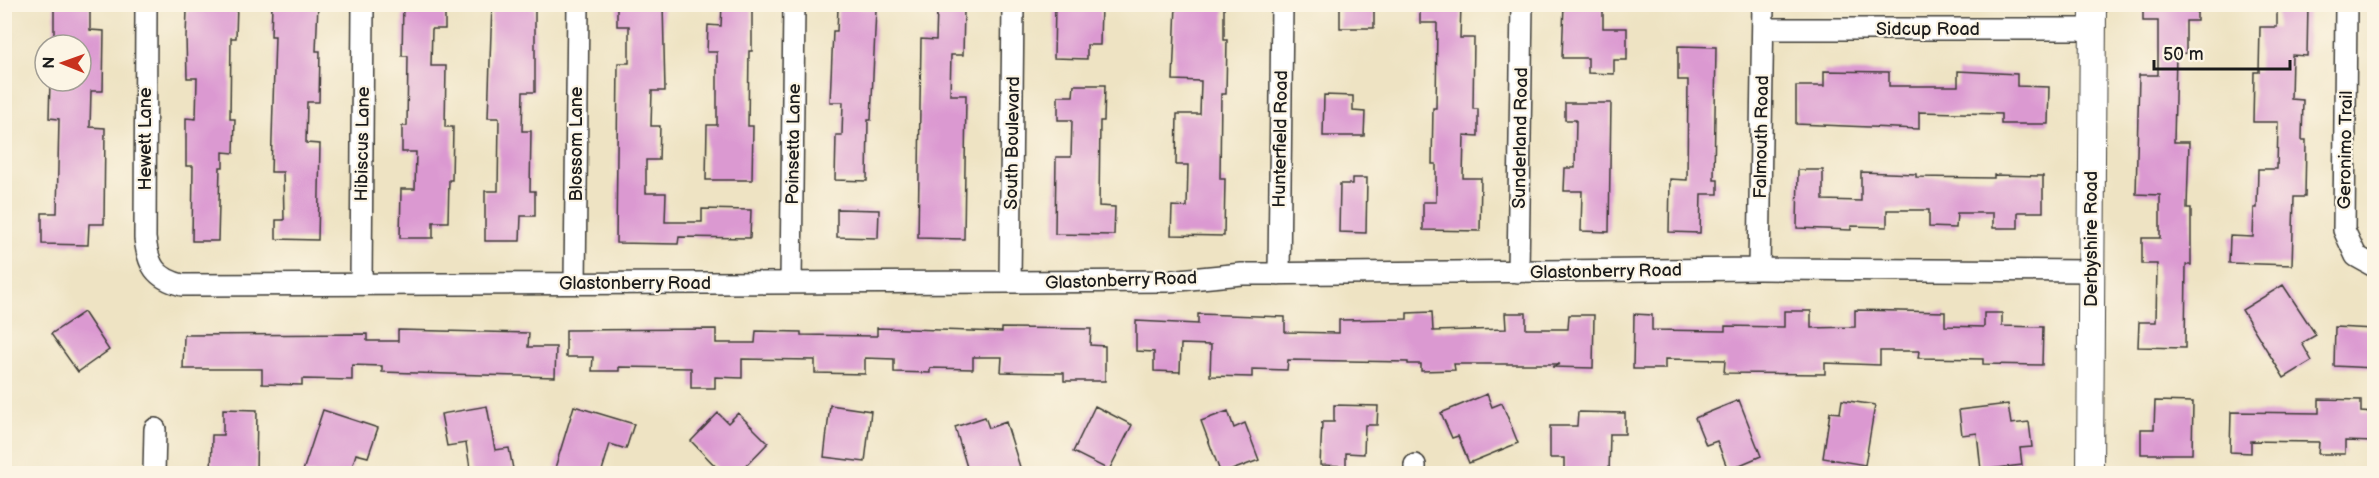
<svg xmlns="http://www.w3.org/2000/svg" width="2379" height="478" font-family="'Balsamiq Sans',sans-serif">
<rect width="100%" height="100%" fill="#fcf5e5"/>
<filter id="ink" filterUnits="userSpaceOnUse"><feTurbulence type="fractalNoise" baseFrequency=".0167" numOctaves="2"/><feDisplacementMap in="SourceGraphic" scale="12" xChannelSelector="R" yChannelSelector="G"/><feConvolveMatrix kernelMatrix="1 2 1 2 8 2 1 2 1" color-interpolation-filters="sRGB"/></filter>
<filter id="wash" filterUnits="userSpaceOnUse"><feTurbulence type="fractalNoise" baseFrequency=".008" numOctaves="4" result="noise"/><feDisplacementMap in="SourceGraphic" scale="24" xChannelSelector="R" yChannelSelector="G"/><feGaussianBlur stdDeviation="1.35" result="paint"/><feColorMatrix in="noise" values="0 0 0 0 0 0 0 0 0 0 0 0 0 0 0 0 0 1.4 0 .05"/><feComposite in="paint" operator="in"/></filter>
<g filter="url(#wash)">
<rect width="100%" height="100%" fill="#eee3c3"/>
<g id="blocks">
<path fill="#db99d1" d="M198 4H237L236 38H231L230 119H235L234 153 223 152V167H220L218 241H192L193 166H186V118L196 119 197 78H187L186 37 187 10 198 11Z
M272 4H318L316 51H320L319 102H307L306 143 320 144 318 240 276 239V220H284L283 172H271L275 36H271Z
M403 4H445V29H432L431 66H446L445 127H453L452 180H449L448 222H433V238H400L401 189H415L416 152H402V126H407L408 56H402Z
M492 4H535V92H523L522 131H531L530 191H535V216H521L520 241H485V191H498L499 118H488Z
M617 4H663L665 91H652L651 126H660L659 160H646V193H666L665 222H702V209L751 210 750 238 679 237 678 244 616 243 618 63H629V26H617Z
M722 4H752V51H749L748 126H753L752 180H706L707 125H717V52H707L708 25 721 26Z
M1055 4 1101 5 1100 45H1087V59L1054 58Z
M1176 4H1224V40H1227L1226 94H1221L1220 179H1225L1224 236 1171 235 1172 206 1187 207 1188 165H1176L1177 114H1200L1201 81 1173 80Z
M1340 4H1374V28H1340Z
M1420 4H1461L1460 38H1474L1473 109H1478V136L1464 135 1463 178H1481L1480 231 1423 230V202H1436V164H1432L1433 108H1436L1437 23H1420Z
M1564 4H1603V28H1627V60H1614V74L1588 73V58H1562Z
M2143 4H2197V21H2186V53L2176 54 2174 142H2189L2187 208H2191V265H2186L2185 348 2138 347 2139 322H2156L2157 264H2142V238H2160V195L2136 194 2139 75H2158V21H2143Z
M2277 4H2308L2307 56 2292 55 2291 99 2303 100 2302 140H2306L2305 197H2294L2292 265 2229 263 2230 236 2253 237 2254 208H2257L2258 169H2277L2278 122H2253L2254 72H2259L2260 27H2277Z
M54 5H90V30L104 31 103 91H91L90 127 105 128 104 224H89L88 245 42 244V213H57L59 119 49 118 50 81H81V45H54Z
M838 8 876 9 871 120H868L867 181 835 180 836 135H842L843 102H830L833 31H837Z
M937 9 964 10 963 55H951L950 95H966L964 239 918 238 921 39 936 40Z
M1678 46 1716 47 1714 180H1718V194H1701L1700 233 1669 232 1670 179 1687 180 1688 80H1678Z
M1824 71 1889 72V86H1958V71L2017 74V86L2049 87 2048 124H2001V114L1919 112V129L1796 124V86H1824Z
M1074 85H1105L1104 121H1100L1099 206 1115 207 1114 235 1055 234 1056 157H1071L1072 120H1058V96H1073Z
M1324 95 1353 96V111L1365 112 1364 136H1323Z
M1565 103H1611L1609 232 1581 231 1582 191H1564L1565 168H1575L1576 120H1565Z
M1798 170H1823V200L1861 201V172L1916 174V177L1994 178V175L2043 176V212H2018V228H1993V213H1957L1956 228 1929 227V210H1887V227L1851 226V230L1797 228Z
M1352 178H1367L1366 233 1339 232 1340 184H1352Z
M837 209 879 210 878 238 837 237Z
M2283 285 2316 335 2302 343 2312 361 2284 378 2242 310Z
M1855 310 1945 312V326L1984 327V313H2002V326L2043 327 2042 365 1983 364V359L1918 358 1919 351H1880V365L1825 363V374L1724 373 1725 360 1665 359V369H1633L1634 314 1652 315V330L1725 331V326L1784 327V311H1811V328L1855 327Z
M84 312 109 350 78 372 51 334Z
M1432 312 1433 331 1506 329 1505 313H1526V329H1568L1569 315H1594L1593 368 1552 367 1560 364H1454L1455 370 1421 371V364H1408V362L1288 360 1287 370 1252 369V377L1210 376 1211 345 1181 344 1180 372 1154 371V352L1136 351V321L1198 324V314L1285 317V332L1339 333V320L1407 319V313Z
M2335 327 2374 329V368L2334 366Z
M877 328 1002 332V328L1091 329 1090 345 1105 346V381H1064V373L1001 372 1002 357H973V369L930 368V373L894 372V359L865 358V374L815 373V360L742 359V378L715 377V388H691V368L619 367V371H592L593 357H566V330L716 329V343H755L756 331 801 332V335L877 336Z
M398 330 529 333 528 347H556L555 377 382 372V366L352 365V380L302 379V385L262 384V369H183L184 335 367 334V341H398Z
M1487 394 1492 407 1502 403 1518 443 1469 463 1458 436 1452 438 1441 413Z
M2319 399 2361 400V412L2374 413V442L2345 441V454H2318L2319 442 2251 441V453L2230 452 2231 412 2319 413Z
M1739 400 1761 456 1728 470 1717 441 1706 445 1695 418Z
M1842 400 1875 405 1865 465 1823 458 1830 412 1840 413Z
M2155 401 2193 402 2192 454H2141V429H2154Z
M2008 404 2011 424 2029 422 2032 447 2020 448 2022 465 1981 470 1977 433 1962 435 1959 410Z
M830 405 871 411 865 462 824 457Z
M1334 405 1378 406 1377 425H1365L1364 454 1346 453V466L1320 465 1322 422H1334Z
M487 406 495 450 509 448 514 474H471L466 443 447 446 441 414Z
M574 406 634 424 626 449 610 444 601 474H573L555 468Z
M1095 406 1132 425 1109 470 1073 452Z
M223 409 257 410 256 474H211L212 435H223Z
M323 410 378 428 368 457 356 454 350 474H302Z
M1228 411 1234 428 1245 423 1259 460 1221 474 1201 421Z
M1578 412 1625 413V434H1610L1609 474H1564V458H1550V426H1577Z
M718 413 728 423 738 413 768 443 738 474H723L691 441Z
M985 417 989 428 1006 422 1020 467 1000 474H969L955 427Z"/>
</g>
</g>
<g filter="url(#ink)">
<use href="#blocks" fill-opacity="0" stroke="#3c3a35" stroke-width="1.5"/>
<g fill="none" stroke-linecap="round" stroke-linejoin="round">
<defs>
<path id="minor" d="M146 4 145 238C148 265 155 278 182 285L1010 282 1169 281 1242 274 1759 269 2091 271
M2346 4 2344 230 2356 256 2374 266
M1763 29H2093
M1759 269 1763 4
M1518 272 1522 4
M1279 274 1282 4
M1010 282 1013 4
M575 283 578 4
M791 283 794 4
M361 284 363 4
M154 474 155 429
M1415 474V465"/>
<path id="tertiary" d="M2090 474 2093 4"/>
</defs>
<use href="#minor" stroke="#3c3a35" stroke-width="24"/>
<use href="#tertiary" stroke="#3c3a35" stroke-width="28"/>
<use href="#minor" stroke="#fff" stroke-width="21"/>
<use href="#tertiary" stroke="#fff" stroke-width="26"/>
</g>
</g>
<g text-anchor="middle" stroke-width="4.5" stroke-linejoin="round" paint-order="stroke">
<g font-size="18" fill="#1c1c1c" stroke="#fcf5e5">
<text x="1928" y="35">Sidcup Road</text>
<text transform="translate(1761 137) rotate(-89)" y="6">Falmouth Road</text>
<text transform="translate(1520 138) rotate(-89)" y="6">Sunderland Road</text>
<text transform="translate(145 139) rotate(-90)" y="6">Hewett Lane</text>
<text transform="translate(1280 139) rotate(-89)" y="6">Hunterfield Road</text>
<text transform="translate(1012 143) rotate(-89)" y="6">South Boulevard</text>
<text transform="translate(362 144) rotate(-89)" y="6">Hibiscus Lane</text>
<text transform="translate(576 144) rotate(-90)" y="6">Blossom Lane</text>
<text transform="translate(793 144) rotate(-89)" y="6">Poinsetta Lane</text>
<text transform="translate(2345 150) rotate(-89)" y="6">Geronimo Trail</text>
<text transform="translate(2091 239) rotate(-90)" y="6">Derbyshire Road</text>
<text transform="translate(1606 271) rotate(-1)" y="6">Glastonberry Road</text>
<text transform="translate(1121 280) rotate(-2)" y="6">Glastonberry Road</text>
<text x="635" y="289">Glastonberry Road</text>
</g>
</g>
<rect width="2379" height="478" fill="none" stroke="#fcf5e5" stroke-width="24"/>
<g transform="translate(63 63) rotate(271)"><circle r="28" fill="#fcf5e5" stroke="#a29e95" stroke-width="1.5"/>
<path d="M0-4.5L10 22L0 15L-10 22Z" fill="#c8321e"/>
<text y="-9" font-size="16" font-weight="bold" text-anchor="middle" fill="#1c1c1c">N</text>
</g>
<path d="M2154 60v9h136v-9" fill="none" stroke="#1c1c1c" stroke-width="3"/>
<text x="2163" y="60" font-size="18" fill="#1c1c1c" stroke="#fcf5e5" stroke-width="4.5" paint-order="stroke">50 m</text>
</svg>
